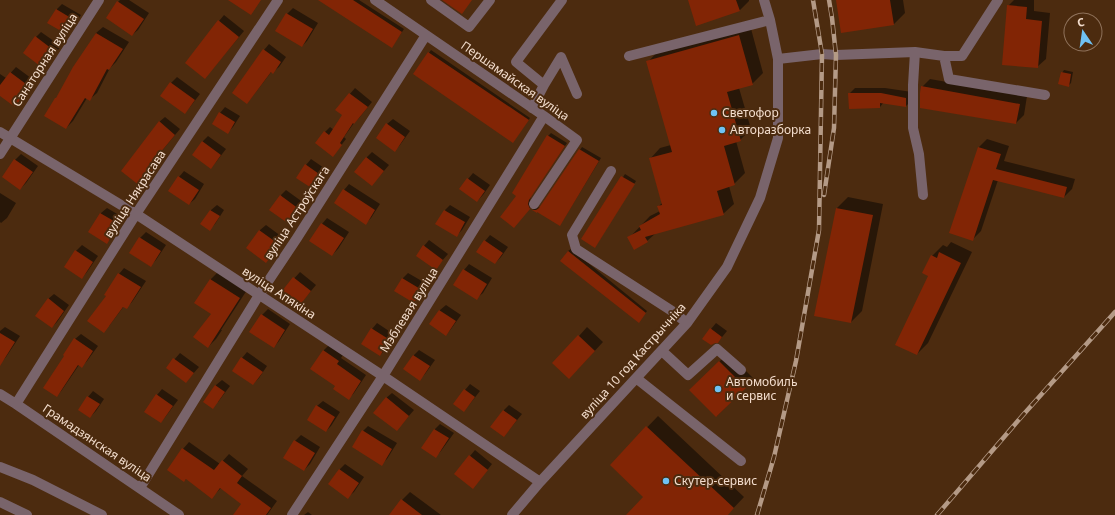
<svg xmlns="http://www.w3.org/2000/svg" width="1115" height="515" font-family="'Noto Sans',sans-serif">
<rect width="100%" height="100%" fill="#4c2b0f"/>
<path fill="#0007" d="M120 0H129L149 13 138 30 132 35 118 2Z
M320 0H359L404 29 394 44Z
M689 0H749V1L739 11Z
M837 0H903L905 13 894 24 842 32Z
M1014 0H1034V11L1050 13 1046 59 1037 67 1008 6Z
M62 4 81 15 73 28 67 34 49 22 57 9Z
M293 8 318 23 307 41 302 46 287 14Z
M224 15 244 31 210 72 219 21Z
M750 25 763 73 752 84 739 88 751 129 740 140 736 141 745 173 734 184 729 186 734 204 723 214 656 233 647 241 629 238 650 216 660 211 658 207 662 203 650 159 660 148 671 145 648 62 658 51Z
M103 27 129 42 116 62 110 68 97 93 90 99 87 98 73 121 66 128 96 33Z
M41 32 61 46 49 62 36 37Z
M269 44 286 57 279 67 273 72 272 71 252 97 247 103 264 50Z
M431 50 530 118 515 139 414 74Z
M16 67 35 81 21 100 15 106 0 95V74L6 78Z
M1064 70 1073 72 1071 83 1068 86 1062 73Z
M177 77 200 94 190 107 185 113 171 83Z
M930 79 1027 96 1024 115 1016 123 922 87Z
M355 88 372 102 359 118 354 123 344 137 346 139 333 156 325 132 330 127 334 130 344 115 337 109Z
M855 88H885L912 92V100L906 106 884 102 880 107 849 94Z
M225 107 240 116 233 127 228 132 220 113Z
M165 117 180 129 155 159 159 162 140 185 159 122Z
M393 119 410 131 400 145 395 150 387 124Z
M551 133 567 143 531 196 530 200 532 205 517 223 518 195 548 136Z
M208 136 226 149 216 162 211 168 202 142Z
M987 139 1009 146 1004 161 1075 179 1072 189 1064 197 998 180 981 231 972 240 979 147Z
M582 147 601 158 562 222 533 210 535 208 541 207Z
M372 152 389 165 372 185 366 158Z
M21 154 38 166 26 183 20 189 15 160Z
M311 159 327 170 319 182 313 188 306 165Z
M184 171 204 184 195 199 189 204 179 177Z
M473 173 490 185 483 195 477 201 468 179Z
M625 174 636 181 597 244 583 239Z
M349 184 380 204 371 218 366 223 344 190Z
M286 190 304 203 294 217 289 222 281 195Z
M0 193 16 203 7 218 1 223 0 222Z
M848 197 883 204 862 311 851 322 837 208Z
M217 205 224 210 215 224 210 229 202 224 211 210Z
M450 205 470 217 462 230 457 235 445 210Z
M107 208 124 218 113 237 107 242 90 232 101 213Z
M327 218 349 232 338 249 332 255 322 224Z
M266 225 285 239 272 256 266 262 247 248 260 230Z
M146 232 166 245 156 260 150 266 130 253 140 238Z
M490 235 508 247 501 257 495 263 485 241Z
M429 240 448 254 435 269 424 246Z
M951 242 972 252 928 343 917 354 932 256 943 245 947 247Z
M82 245 98 256 87 272 82 278 65 267 76 251Z
M571 249 647 311 641 319 568 251Z
M469 264 492 278 483 293 477 298 464 270Z
M124 268 146 281 132 302 127 307 124 306 109 326 108 296 106 294 119 274Z
M219 271 247 290 221 330H222L216 339 208 347 212 313 196 302 211 279Z
M300 272 316 285 300 304 283 291Z
M408 273 427 284 420 296 414 302 402 279Z
M54 294 69 305 57 322 52 327 48 299Z
M446 305 461 315 451 329 446 335 431 324 440 310Z
M268 309 290 324 279 341 274 347 262 315Z
M377 323 395 335 385 350 380 355 372 329Z
M716 323 727 331 718 342 711 329Z
M5 327 20 336 6 357 1 363 0 362V331Z
M587 327 603 342 577 370 579 336Z
M81 334 98 346 87 361 81 367 79 365 62 390 57 396 75 339Z
M329 345 343 355 341 358 366 375 354 393 349 398 323 351Z
M419 350 435 360 425 374 420 379 404 369 414 355Z
M247 352 267 366 259 378 253 384 242 358Z
M180 353 199 367 186 382 167 368Z
M728 353 754 379 717 416 691 390Z
M222 380 230 386 218 402H205L216 385Z
M470 384 480 391 469 405 464 411 465 390Z
M162 389 178 400 166 416 161 422 157 395Z
M93 391 104 399 96 411 90 417 88 397Z
M392 393 414 410 402 424 386 398Z
M323 401 340 412 331 426 326 431 317 406Z
M509 405 522 414 509 430 504 436 491 427 504 410Z
M658 416 744 497 727 515H628L645 497 611 465Z
M440 424 454 433 441 451 436 456 423 448 435 429Z
M368 426 397 443 387 459 381 464 363 431Z
M301 435 320 447 310 464 304 470 285 458 295 441Z
M189 442 220 464 229 454 248 469 242 476 277 501 267 515H236L242 504 221 488 212 497 187 478 184 481 183 449Z
M475 450 492 464 478 482 470 456Z
M345 464 364 477 354 492 348 497 329 483 340 469Z
M410 492 441 515H390L402 500Z
M308 512 312 515H304Z"/>
<path fill="#822505" d="M228 0H261L251 15Z
M318 0H353L402 32 392 48Z
M442 0H472L462 14Z
M688 0H736L740 11 696 26Z
M836 0H890L894 25 841 33Z
M117 1 144 19 132 36 106 18Z
M1007 5 1027 7 1026 19 1042 21 1038 68 1002 65Z
M56 9 76 21 68 35 47 23Z
M286 13 313 29 302 47 275 31Z
M218 20 239 37 205 79 185 63Z
M96 33 123 49 109 70 107 69 90 101 85 98 66 129 44 116 55 98H56L73 67Z
M739 35 753 85 727 92 741 141 724 146 735 185 717 191 724 215 645 237 648 242 634 250 627 237 641 230 639 226 660 214 657 206 662 205 649 158 672 152 646 61Z
M35 36 56 52 44 69 23 53Z
M263 49 281 62 273 74 271 72 247 104 232 93Z
M428 52 529 120 513 143 413 74Z
M10 72 30 87 15 107 0 96V85Z
M1061 72 1071 74 1069 87 1058 84Z
M170 82 195 100 185 114 160 96Z
M921 86 1020 104 1016 124 920 108V93Z
M349 93 368 107 354 124 353 123 340 143 342 145 333 157 315 143 324 131 329 135 342 115 335 110Z
M848 93H881L906 98V107L880 103V108L849 109Z
M219 112 235 122 228 134 212 124Z
M159 121 175 135 150 165 154 168 140 186 121 171Z
M386 123 405 137 395 152 376 138Z
M547 135 565 146 529 200 528 204 530 209 514 228 500 217 516 196 512 193Z
M202 141 221 155 211 169 192 155Z
M978 147 1001 154 996 169 1067 187 1064 198 993 180 973 241 949 233Z
M579 149 599 161 560 226 537 212V213L532 210H536L539 208Z
M366 157 384 171 372 186 354 172Z
M14 159 33 172 20 190 2 177Z
M305 164 322 176 313 189 296 178Z
M178 176 199 190 189 205 168 191Z
M621 176 635 184 595 248 581 239Z
M467 178 485 191 477 202 459 189Z
M343 189 375 210 366 225 334 203Z
M280 195 299 209 289 224 269 210Z
M836 208 873 215 851 323 814 316Z
M210 210 220 216 210 231 200 224Z
M444 210 465 222 457 237 435 224Z
M100 213 119 224 107 244 88 232Z
M321 223 344 238 332 256 309 241Z
M259 230 280 245 266 263 246 248Z
M139 237 161 251 151 267 129 253Z
M484 240 503 253 495 264 476 252Z
M423 245 443 260 436 270 416 256Z
M75 250 93 262 82 279 64 267Z
M568 251 646 313 639 323 560 261Z
M939 252 961 263 917 355 895 345 928 276 922 273 931 255 937 258Z
M463 269 487 284 477 300 453 285Z
M118 273 141 287 127 309 123 307 104 333 87 321 106 296 104 295Z
M293 277 311 291 300 305 282 291Z
M402 278 422 290 414 303 394 291Z
M210 279 240 298 208 348 193 337 211 314 194 303Z
M48 298 64 311 52 328 35 316Z
M439 310 456 321 446 336 429 324Z
M261 314 285 330 274 348 249 332Z
M371 328 390 340 380 356 361 344Z
M710 328 722 337 718 343H715L711 345 702 339Z
M0 333 15 342 0 366Z
M578 335 595 351 569 379 552 363Z
M74 338 93 351 82 368 78 365 57 397 43 388 64 356 63 355Z
M323 350 339 361 337 364 361 381 349 400 333 389 335 386 310 369Z
M413 355 430 366 420 381 403 369Z
M241 357 263 372 253 385 232 371Z
M173 358 194 373 186 383 166 368Z
M719 361 746 388 716 417 689 390Z
M215 385 225 392 213 409 203 402Z
M464 389 475 397 464 412 453 404Z
M156 394 173 406 161 423 144 412Z
M87 396 100 404 90 418 78 410Z
M386 397 409 416 397 431 373 413Z
M316 405 335 417 326 432 307 420Z
M503 410 517 420 504 437 490 427Z
M646 426 734 508 728 515H626L643 497 610 465Z
M434 429 449 438 436 458 421 448Z
M362 430 392 449 382 466 352 447Z
M294 440 315 453 304 471 283 458Z
M182 448 214 470 222 460 242 476 237 483 271 508 266 515H233L241 504 220 488 212 499 186 479 184 482 167 470Z
M469 455 488 470 473 489 454 474Z
M339 469 359 483 348 499 328 484Z
M401 499 422 515H389Z"/>
<g fill="none" stroke-linecap="round" stroke-linejoin="round">
<path stroke="#79646b" stroke-width="10" d="M375 0 544 116 577 140 534 204
M431 0 469 27 490 0
M915 52 944 56H962L998 0
M629 56 770 20
M944 56 949 79 1045 95
M778 59 822 54 836 55 915 52 913 85V128L919 154 923 195
M544 85 561 57 577 94
M532 108 544 85 516 62 562 0
M0 132 136 214 383 376 540 482
M0 154 99 0
M611 171 572 235 576 249 672 311 687 323
M662 351 688 375 717 349 741 370
M636 378 741 461
M0 394 16 404 179 515
M16 404 136 214 278 0
M0 467 33 480 102 515
M140 488 259 295 297 238 426 35
M0 502 27 515
M292 515 383 376 544 116
M512 515 540 482 687 323 727 267 760 198 778 138V59L770 20 764 0"/>
<defs>
<path id="rail" d="M824 195 834 128 836 55 832 18 829 0
M757 515 774 457 796 361 819 230 822 54 813 0
M937 515 1023 415 1115 312"/>
</defs>
<use href="#rail" stroke="#b49a86" stroke-width="4.5"/>
<use href="#rail" stroke="#4c2b0f" stroke-width="3" stroke-dasharray="9" stroke-linecap="butt"/>
</g>
<g fill="#6fc2f4" stroke="#4c2b0f" stroke-width="1.5">
<circle cx="714" cy="113" r="4"/>
<circle cx="722" cy="130" r="4"/>
<circle cx="718" cy="389" r="4"/>
<circle cx="666" cy="481" r="4"/>
</g>
<g text-anchor="middle" stroke-width="4" stroke-linejoin="round" paint-order="stroke">
<g font-size="12" fill="#f3ddcd" stroke="#4c2b0f">
<text transform="translate(45 60) rotate(-57)" y="4">Санаторная вуліца</text>
<text transform="translate(515 81) rotate(35)" y="4">Першамайская вуліца</text>
<text transform="translate(135 194) rotate(-57)" y="4">вуліца Някрасава</text>
<text transform="translate(297 213) rotate(-57)" y="4">вуліца Астроўскага</text>
<text transform="translate(279 293) rotate(33)" y="4">вуліца Апякіна</text>
<text transform="translate(409 310) rotate(-58)" y="4">Мэблевая вуліца</text>
<text transform="translate(633 361) rotate(-48)" y="4">вуліца 10 год Кастрычніка</text>
<text transform="translate(97 443) rotate(34)" y="4">Грамадзянская вуліца</text>
</g>
<g font-size="12" fill="#f3ddcd" stroke="#4c2b0f" text-anchor="start">
<text x="722" y="117">Светофор</text>
<text x="730" y="134">Авторазборка</text>
<text x="726" y="386">Автомобиль<tspan x="726" dy="14">и сервис</tspan></text>
<text x="674" y="485">Скутер-сервис</text>
</g>
</g>
<g transform="translate(1083 32) rotate(347)"><circle r="19" fill="#4c2b0f" stroke="#8f725b"/>
<path d="M0-3L7 15L0 10L-7 15Z" fill="#6fc2f4"/>
<text y="-6" font-size="11" font-weight="bold" text-anchor="middle" fill="#f3ddcd">С</text>
</g>
</svg>
